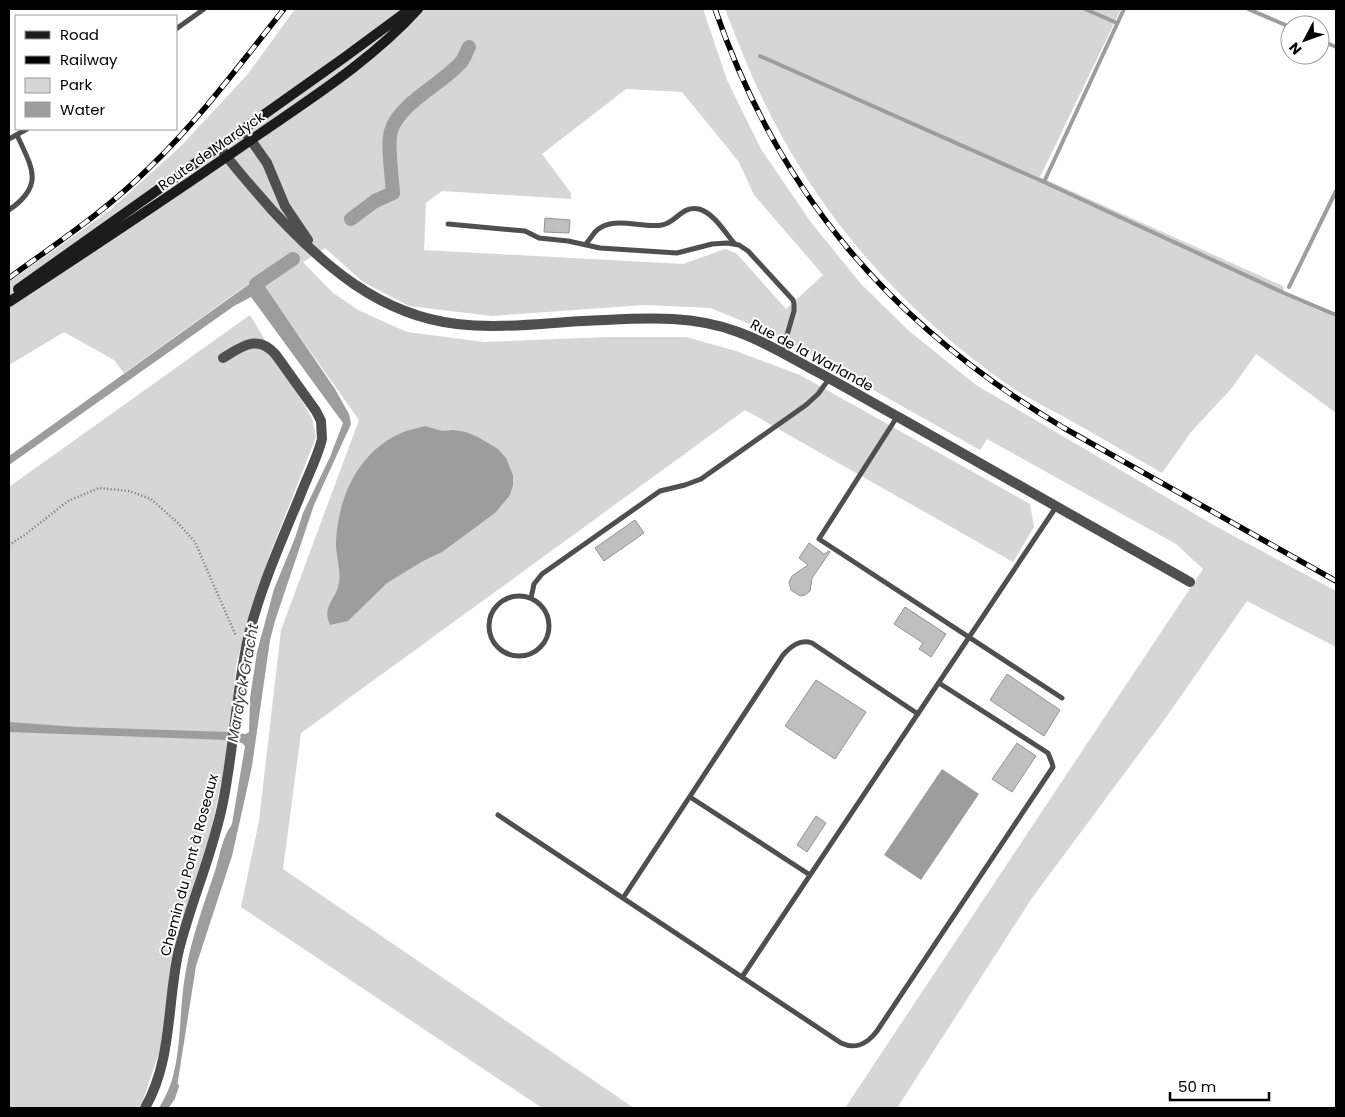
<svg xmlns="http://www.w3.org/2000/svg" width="1345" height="1117" font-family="Poppins,sans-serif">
<rect width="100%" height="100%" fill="#fff"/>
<path fill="#d6d6d6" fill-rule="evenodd" d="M295 9H703L727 80 761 149 810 221 861 284 908 330 976 385 1217 527 1336 591V647L1247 601 1167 716 1032 898 897 1108H845L1203 569 1176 544 987 439 980 450 772 333 710 308 645 305 492 316 409 306 363 282 325 248 303 262 333 293 360 311 407 332 484 342 609 337H686L736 351 800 375 1030 504 1034 527 1013 562 745 410 301 733 283 869 634 1108H542L241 907 259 821 281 630 359 420 263 285 283 273 275 277 268 270 124 373 114 360 64 332 9 365V282L109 211 179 148 247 75ZM626 89 682 92 739 162 754 195 823 275 786 309 736 253 725 249 683 264 424 250 426 203 442 191 571 199V193L542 154Z
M725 9H1121L1040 177 1283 286 1284 293 1336 317V413L1256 354 1231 389 1191 432 1162 473C1129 454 1097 435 1064 417 1046 407 1028 398 1011 387 916 321 835 235 780 133 758 93 741 51 725 9Z
M250 315 312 418 316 437 270 554 237 660 226 757 211 832 175 945 160 1050 142 1103 138 1108H9V487Z"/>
<path fill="#9d9d9d" d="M269 270 275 277 264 285 335 389 349 414 351 424 314 505 275 621 270 640 252 766 243 807 232 856 196 966 177 1087 173 1098 166 1108H159C164 1099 169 1090 172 1080 182 1045 179 1006 186 970 192 936 204 904 215 871 220 855 222 838 232 824L245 746 242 743 227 740 9 732V722L77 727 229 732 246 734 249 732 250 698 257 652 274 589 295 538 303 513 330 457 343 423 251 297 234 306 9 465V456Z
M425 426 442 431 453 430 466 432 478 437 498 449 506 458 513 475V485L510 495 496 512 472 530 442 552 423 561 387 583 348 621 330 625C321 605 337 600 339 582 341 571 336 556 336 544 337 497 360 448 406 431 412 429 419 428 425 426Z
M942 769 979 794 921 880 884 855Z"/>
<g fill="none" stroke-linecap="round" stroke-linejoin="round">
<path stroke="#9d9d9d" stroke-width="4" d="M1085 9 1117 23
M1248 9 1290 27
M1320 40 1336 47
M760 56 1044 182 1284 293 1336 315
M1044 182 1124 9
M1289 287 1336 191
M166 1108 173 1098 177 1086"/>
<path stroke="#9d9d9d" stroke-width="14" d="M351 219 375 201 393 193C392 177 387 145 391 131 400 102 443 84 462 61 465 57 466 52 469 47
M256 284 293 259"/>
</g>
<path fill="#bfbfbf" stroke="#939393" d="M545 218 570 220 569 233 544 232Z
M635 520 644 533 604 561 595 548Z
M809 543 824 554 829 551 830 552 812 578 810 591 805 595 800 596 791 590 789 582 792 576 808 565 799 558Z
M905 607 946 634 931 657 919 649 923 643 894 624Z
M1007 674 1060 710 1044 736 990 700Z
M816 680 866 712 835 759 785 726Z
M1017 743 1036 756 1012 792 992 779Z
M816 816 826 823 807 852 797 845Z"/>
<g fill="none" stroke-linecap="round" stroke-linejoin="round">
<path stroke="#717171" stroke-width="2.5" stroke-dasharray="1 2.5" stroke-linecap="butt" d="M9 545 26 534 68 501 99 488 129 491 151 499 178 523 195 542 236 636"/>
<path stroke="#4f4f4f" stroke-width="5" d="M176 29 204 9
M9 139 27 129
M9 210C45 185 32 168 17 135
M448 224 525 231 539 238 568 241 600 248 677 253 712 244 727 243 739 245 748 251 793 300 794 304V311L782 352
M586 244C589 240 592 236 595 232 612 214 641 229 662 225 676 223 682 205 699 209 714 213 725 233 735 244
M897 417 819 539 1062 698
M489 626a30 30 0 1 1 60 0a30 30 0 1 1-60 0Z
M531 598 534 584 542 574 660 491 685 485 701 479 806 405 818 394 829 379
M690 797 810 875
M498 815 841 1043C856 1050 867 1044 877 1031L1053 767 1052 763 1048 753 939 683
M623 898 783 655C791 646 800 639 812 643L918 714
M742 977 1056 507"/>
<path stroke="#4f4f4f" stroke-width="10" d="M243 129 267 163 285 206 308 240
M219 146C235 169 254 189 272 210 323 265 379 315 457 324 499 329 542 323 584 321 636 319 688 313 738 332 763 341 785 354 808 367 839 383 869 401 900 418 997 473 1094 527 1190 582
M145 1108C172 1061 167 1006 178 954 190 903 213 854 223 802 234 748 236 692 248 638 260 589 281 542 300 496 307 477 317 459 322 439L321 421 316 411 276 355C258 333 241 347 223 358"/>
<path stroke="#1c1c1c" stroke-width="10" d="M18 289 345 57 410 9
M9 302C93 247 176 192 258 135 313 97 373 59 418 9"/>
<defs>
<path id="rail" d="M715 9C780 197 894 327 1064 428L1336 581
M9 278C57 243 107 210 149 168 199 120 241 63 284 9"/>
</defs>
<use href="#rail" stroke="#000" stroke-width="5.5"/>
<use href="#rail" stroke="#fff" stroke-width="4" stroke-dasharray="11" stroke-linecap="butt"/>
</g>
<g text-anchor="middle" stroke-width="4" stroke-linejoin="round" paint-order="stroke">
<g font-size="14" fill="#000" stroke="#fff">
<text transform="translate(211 151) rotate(-35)" y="5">Route de Mardyck</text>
<text transform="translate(812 355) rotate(28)" y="5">Rue de la Warlande</text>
<text transform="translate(189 865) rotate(-75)" y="5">Chemin du Pont à Roseaux</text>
</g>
<g font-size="15" font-style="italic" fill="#3e3e3e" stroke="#fff">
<text transform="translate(243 683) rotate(-80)" y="5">Mardyck Gracht</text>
</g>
</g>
<rect width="1345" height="1117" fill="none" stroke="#000000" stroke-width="20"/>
<rect x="15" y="15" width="162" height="115" fill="#ffffff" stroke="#999999"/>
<rect x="25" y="31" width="25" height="8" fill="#1c1c1c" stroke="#999999"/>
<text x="60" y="40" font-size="15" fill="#000000">Road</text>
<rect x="25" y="56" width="25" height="8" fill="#000000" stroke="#999999"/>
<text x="60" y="65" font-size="15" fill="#000000">Railway</text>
<rect x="25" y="78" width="25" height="15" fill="#d6d6d6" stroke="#999999"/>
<text x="60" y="90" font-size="15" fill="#000000">Park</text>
<rect x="25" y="102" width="25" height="15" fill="#9d9d9d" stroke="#999999"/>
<text x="60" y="115" font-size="15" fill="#000000">Water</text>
<g transform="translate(1305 40) rotate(229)"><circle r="24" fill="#ffffff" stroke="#999999"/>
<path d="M0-4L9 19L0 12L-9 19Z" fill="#000000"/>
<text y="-8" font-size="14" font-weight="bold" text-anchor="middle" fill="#000000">N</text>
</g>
<path d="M1170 1092v8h99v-8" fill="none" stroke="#000000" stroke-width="2.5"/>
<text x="1178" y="1092" font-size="15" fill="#000000" stroke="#ffffff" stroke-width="4" paint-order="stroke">50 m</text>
</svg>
